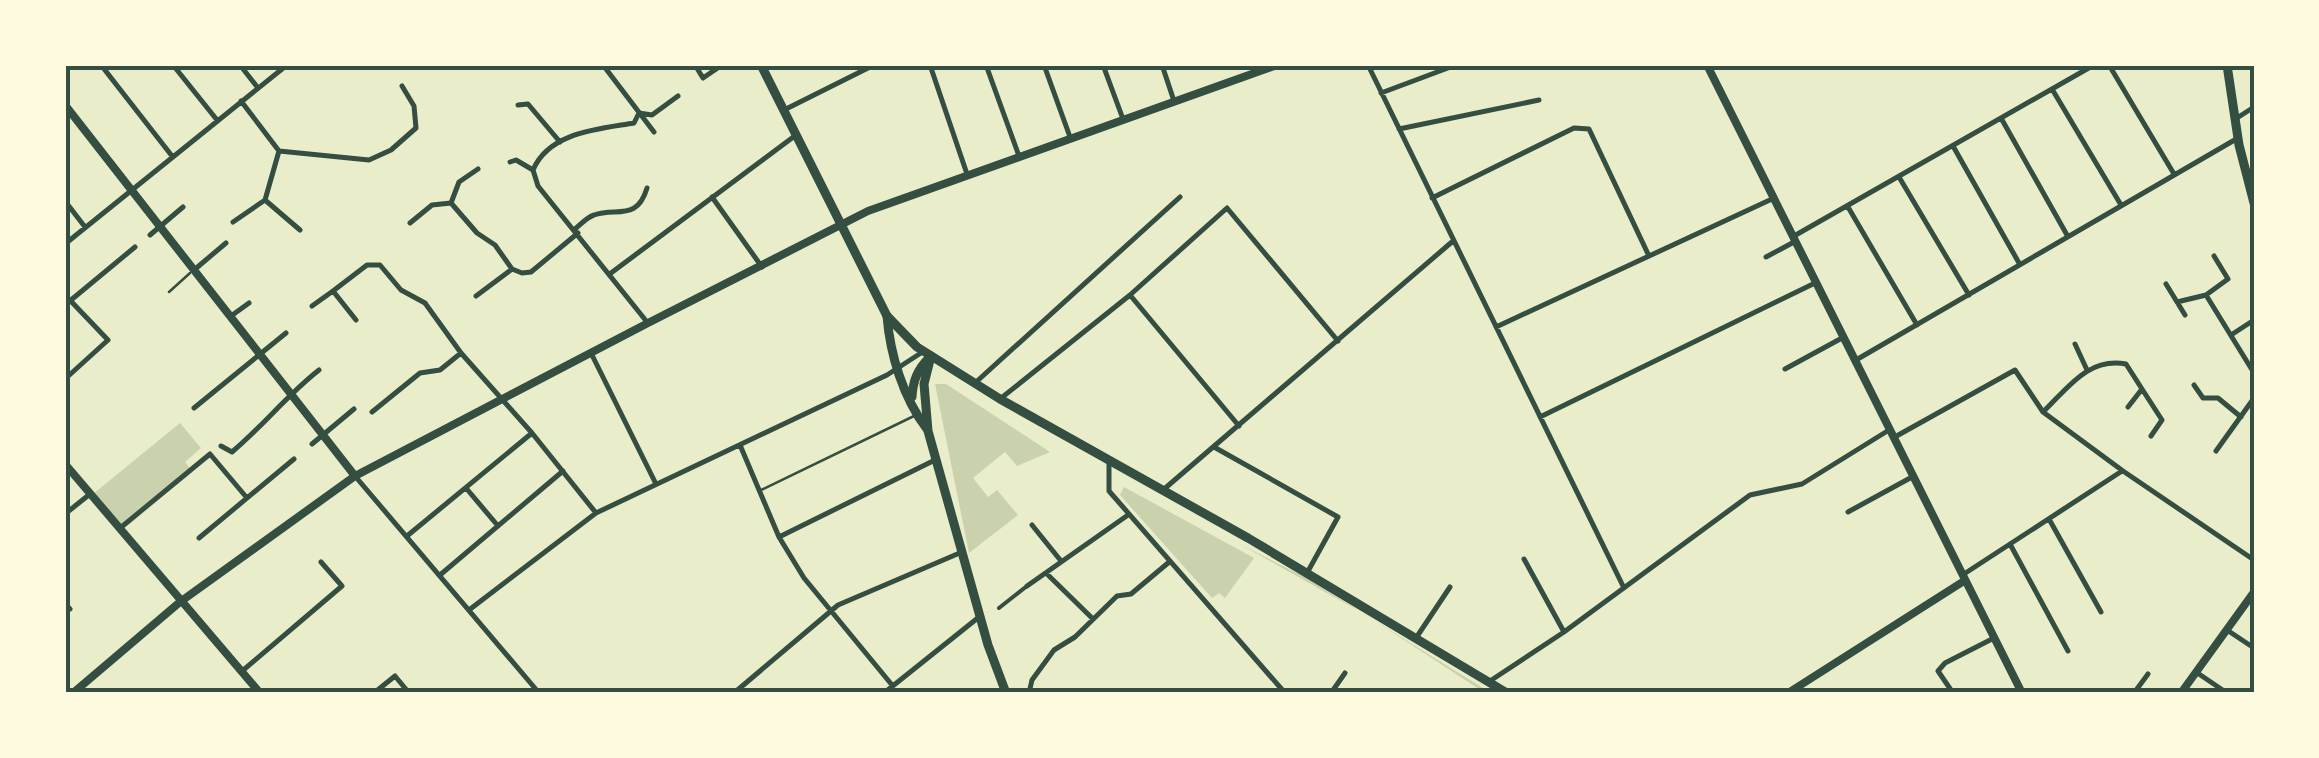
<svg xmlns="http://www.w3.org/2000/svg" width="2319" height="758" font-family="Merriweather,serif">
<rect width="100%" height="100%" fill="#e9edc9"/>
<path fill="#cad2ad" d="M935 384H946L1050 452 1017 466 1005 452 973 478 988 497 997 490 1018 515 969 553Z
M180 423 201 448 185 462 190 468 119 526 93 494Z
M1124 487 1254 558 1225 598 1219 593 1212 598 1120 495Z
M1238 543 1306 578 1491 693H1485L1366 615Z"/>
<g fill="none" stroke-linecap="round" stroke-linejoin="round">
<path stroke="#344e41" stroke-width="2.5" d="M169 292 190 273
M759 491 914 416"/>
<path stroke="#344e41" stroke-width="4" d="M999 608 1027 586"/>
<path stroke="#344e41" stroke-width="5" d="M101 65 172 156
M173 65 217 120
M240 65 258 88
M603 65 654 132
M695 65 703 78 722 65
M930 65 967 174
M986 65 1019 156
M1044 65 1070 137
M1103 65 1123 119
M1162 65 1174 101
M1368 65 1624 588
M2109 65 2174 174
M2052 89 2121 205
M1381 93 1456 65
M241 101 279 151 369 160 391 150 416 128 414 106 402 86
M518 105 528 104 560 142
M784 110 874 65
M2001 118 2067 235
M2237 118 2254 107
M1399 129 1539 100
M1953 146 2019 263
M510 162 516 160 533 170 538 186 647 322
M533 170C549 132 599 129 634 123L639 113 652 115 678 96
M1899 177 1969 295
M712 197 762 267
M1432 198 1574 128 1589 129 1649 256
M265 200 300 230
M65 201 85 227
M451 203 477 233 495 245 512 269 522 273 531 272 578 233
M1848 207 1917 325
M233 222 265 200 279 151
M410 223 432 205 451 203 459 182 478 169
M574 230C580 225 587 217 594 215 616 207 637 222 647 188
M150 235 183 207
M1794 236 2094 65
M65 244 287 65
M1766 257 1794 242
M194 270 226 243
M611 273 796 135
M2166 284 2185 315
M65 295 108 340 65 379
M1130 295 1239 426
M2206 295 2254 373
M476 296 512 269
M2177 302 2206 295 2228 279 2214 256
M65 305 135 247
M312 306 333 291
M231 316 249 303
M356 320 333 291 367 265H380L401 290 425 303 461 353 532 433 596 513
M1496 327 1772 199
M2231 335 2254 320
M2075 344 2087 370
M591 353 655 482
M1856 360 2238 138
M1785 369 1842 338
M975 383 1180 197
M2194 385 2203 398H2218L2241 417
M1000 399 1130 295 1227 208 1338 341
M2128 407 2142 389 2162 420 2151 436
M194 408 286 333
M372 412 420 373 440 370 461 353
M2043 412C2068 388 2088 357 2126 364L2142 389
M1540 417 1815 283
M1893 438 2015 370 2043 412 2123 471 2254 560
M312 444 354 409
M740 445 779 537 804 578 892 685
M221 446 232 452C263 426 287 395 319 370
M1214 447 1338 517 1307 573
M2216 451 2254 398
M1109 460V491L1285 693
M355 476 539 693
M466 488 498 526
M1163 490 1453 241
M1848 512 1912 477
M65 514 90 494
M2049 519 2101 612
M1032 525 1061 561
M119 529 210 454 247 498
M407 536 532 433
M779 537 937 459
M199 538 294 459
M2010 544 2068 651
M1524 559 1564 632
M1046 573 1093 619
M1964 574 2122 471
M440 575 563 471
M1027 586 1128 515
M65 603 70 609
M469 610 596 513 887 375 924 351
M2227 630 2254 648
M1416 638 1450 587
M241 672 342 586 321 562
M2196 672 2227 693
M1490 681 1564 632 1750 495 1802 484 1889 430
M374 693 395 676 409 693
M734 693 838 605 962 552
M884 693 979 617
M1029 693 1032 680 1054 650 1075 637 1117 596 1131 594 1168 563
M1331 693 1345 673
M1953 693 1938 671 1945 663 1994 638
M2134 693 2148 674"/>
<path stroke="#344e41" stroke-width="8" d="M1707 65 2022 693
M65 105 355 476
M65 464 260 693
M73 693 180 602 355 476 648 323 868 211 1277 65
M1788 693 1964 581
M2181 693 2254 592"/>
<path stroke="#344e41" stroke-width="9" d="M2227 65 2239 145 2254 203
M887 316C890 354 903 398 927 429
M931 356 924 384 928 431 988 645 1006 693
M912 397C913 381 917 370 929 358"/>
<path stroke="#344e41" stroke-width="9" d="M761 65 887 316 917 347 1000 399 1248 538 1507 693"/>
</g>
<rect width="2319" height="758" fill="none" stroke="#fefae0" stroke-width="135"/>
<rect x="68" y="68" width="2184" height="622" fill="none" stroke="#344e41" stroke-width="4"/>
</svg>
